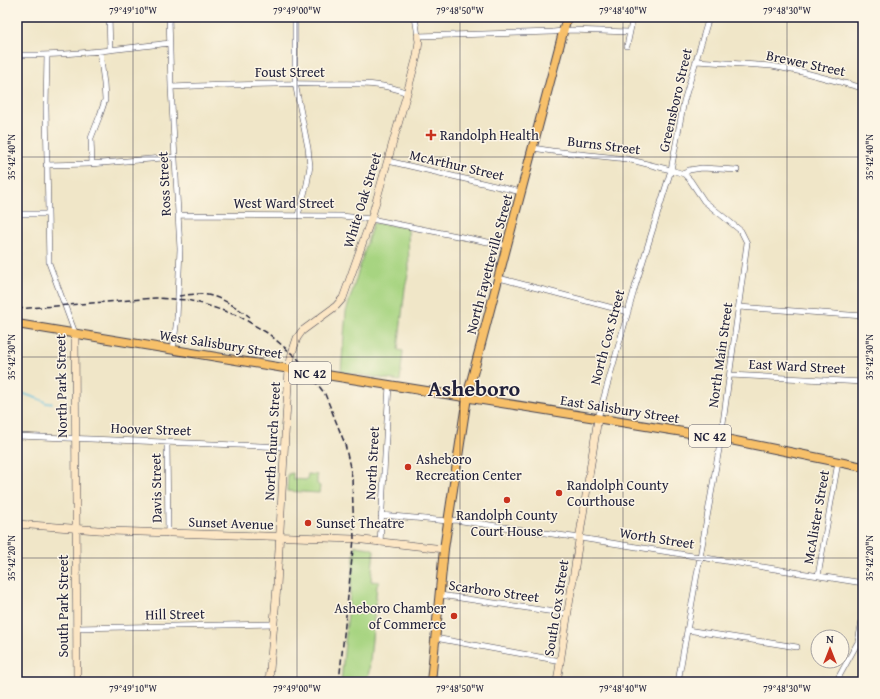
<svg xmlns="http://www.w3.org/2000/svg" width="880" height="699" font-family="'Gentium Book Plus',serif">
<rect width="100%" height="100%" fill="#fcf5e5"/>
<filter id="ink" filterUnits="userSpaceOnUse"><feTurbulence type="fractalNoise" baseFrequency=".025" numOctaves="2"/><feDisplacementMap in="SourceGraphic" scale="8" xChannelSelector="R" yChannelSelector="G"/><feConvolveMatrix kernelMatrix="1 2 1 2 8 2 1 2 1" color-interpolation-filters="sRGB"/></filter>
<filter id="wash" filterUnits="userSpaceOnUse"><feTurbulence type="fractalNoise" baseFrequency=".012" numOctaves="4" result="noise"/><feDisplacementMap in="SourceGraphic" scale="16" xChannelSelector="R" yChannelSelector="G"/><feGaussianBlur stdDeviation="0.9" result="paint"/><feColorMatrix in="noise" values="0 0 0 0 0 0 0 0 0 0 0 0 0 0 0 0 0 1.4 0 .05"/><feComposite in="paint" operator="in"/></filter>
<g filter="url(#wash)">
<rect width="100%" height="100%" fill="#f0e6c8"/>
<path fill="#a7d481" stroke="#647b5e" d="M373 223 384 224 408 228 409 270 405 288 398 350 403 351 400 381 341 372 346 312Z
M293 473V479L307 480 308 474 317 475V484L320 486 319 493 287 491 288 474Z
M355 545C360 548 368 546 374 550L371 581 380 582 377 585 369 672 366 682H341Z"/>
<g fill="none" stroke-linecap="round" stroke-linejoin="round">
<path stroke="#62c0e0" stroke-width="1.5" d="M17 390C26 397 37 396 46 403H52"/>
</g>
</g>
<g filter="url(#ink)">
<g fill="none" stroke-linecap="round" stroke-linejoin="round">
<defs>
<path id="street" d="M109 17 110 50
M169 17 171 87 180 249 177 318 173 350
M295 17V83L308 148 310 166 307 184 298 215
M415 17 418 36 553 32 571 30 629 32
M627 46 633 17
M17 55C68 56 119 49 170 43
M47 55 46 108 49 263 75 333
M696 61 772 66 802 72 863 88
M171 87C221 85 271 83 320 84 349 84 380 81 407 93
M533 148 552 151 627 159 671 170 635 287 598 418
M388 161 521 192
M92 164 91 138 100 115 105 100 104 84 100 51
M46 165 90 164 175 157
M684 174 689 170 702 168 737 170
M17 214H47
M178 215 341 216 371 219 508 246
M499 278 628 312
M739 307 863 316
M730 375 863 382
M17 436 284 447
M167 442 168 534
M381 515 448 521 455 520 580 538 863 583
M380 543 389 385
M818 576 838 462
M440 595 568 614
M77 628 274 624
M687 630 797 647
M435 638 561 661
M678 682 721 438 747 243 741 231 704 201 690 180 684 174 671 170 684 101 709 17
M836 682 858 642 863 615"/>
<path id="secondary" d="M75 333 77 682
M17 524 111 531 354 539 444 549
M269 682 277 586 285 436 289 369 292 353 297 338 302 331 336 306 343 298 371 219 407 93 417 56 419 41 418 36
M557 682 598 418"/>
<path id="primary" d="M17 324 314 373 721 438 863 467
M431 682 444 549 467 397 567 17"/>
</defs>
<use href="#street" stroke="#413f50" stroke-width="6"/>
<use href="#secondary" stroke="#413f50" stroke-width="8"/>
<use href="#primary" stroke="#413f50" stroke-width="10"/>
<use href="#street" stroke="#fff" stroke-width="5"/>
<use href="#secondary" stroke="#fce6c4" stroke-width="7"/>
<use href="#primary" stroke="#f7c06b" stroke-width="8"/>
<path stroke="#22223b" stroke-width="1.5" stroke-dasharray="6 3" stroke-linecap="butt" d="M179 296C186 295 192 294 198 294 217 294 235 306 250 317
M17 309 156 298 187 300 203 304 239 316 269 334 298 359 325 394 345 444 352 477 354 539 339 682"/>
</g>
</g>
<path fill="none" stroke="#22223b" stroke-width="1" stroke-opacity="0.45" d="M133 17V682M297 17V682M460 17V682M623 17V682M787 17V682M17 157H863M17 357H863M17 558H863"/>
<g fill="#c8321e" stroke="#fcf5e5" stroke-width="1.5">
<path d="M429 129h4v4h4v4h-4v4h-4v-4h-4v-4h4z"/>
<circle cx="408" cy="467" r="4"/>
<circle cx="559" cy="493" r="4"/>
<circle cx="507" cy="500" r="4"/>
<circle cx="308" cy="523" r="4"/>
<circle cx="454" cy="616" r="4"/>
</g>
<g text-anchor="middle" stroke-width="3" stroke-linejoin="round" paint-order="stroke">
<g fill="#fcf5e5" stroke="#63616e" stroke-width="1">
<rect x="289" y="362" width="42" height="22" rx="3"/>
<rect x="689" y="425" width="42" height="22" rx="3"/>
</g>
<g font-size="13" font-weight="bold" fill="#22223b">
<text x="310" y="378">NC 42</text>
<text x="710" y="441">NC 42</text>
</g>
<g font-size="14" fill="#22223b" stroke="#fcf5e5">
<text transform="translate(806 63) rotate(12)" y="5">Brewer Street</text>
<text x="290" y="77">Foust Street</text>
<text transform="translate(675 100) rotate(-77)" y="5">Greensboro Street</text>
<text transform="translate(604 145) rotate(7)" y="5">Burns Street</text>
<text transform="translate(457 165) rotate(13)" y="5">McArthur Street</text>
<text transform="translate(164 184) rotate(-93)" y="5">Ross Street</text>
<text transform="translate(362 200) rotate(-73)" y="5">White Oak Street</text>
<text x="284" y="208">West Ward Street</text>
<text transform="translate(489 264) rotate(-75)" y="5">North Fayetteville Street</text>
<text transform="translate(607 337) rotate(-75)" y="5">North Cox Street</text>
<text transform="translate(221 344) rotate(9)" y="5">West Salisbury Street</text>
<text transform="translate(720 355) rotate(-82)" y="5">North Main Street</text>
<text transform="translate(797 366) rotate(3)" y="5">East Ward Street</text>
<text transform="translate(61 386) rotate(-91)" y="5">North Park Street</text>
<text transform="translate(620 409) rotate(9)" y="5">East Salisbury Street</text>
<text transform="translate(151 429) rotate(2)" y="5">Hoover Street</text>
<text transform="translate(272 441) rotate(-87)" y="5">North Church Street</text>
<text transform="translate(372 463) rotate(-87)" y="5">North Street</text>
<text transform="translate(156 488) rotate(-91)" y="5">Davis Street</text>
<text transform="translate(816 517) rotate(-80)" y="5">McAlister Street</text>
<text transform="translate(231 523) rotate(2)" y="5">Sunset Avenue</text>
<text transform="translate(657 538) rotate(9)" y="5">Worth Street</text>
<text transform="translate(494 591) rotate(8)" y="5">Scarboro Street</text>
<text transform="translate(63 606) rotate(-90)" y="5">South Park Street</text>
<text transform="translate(556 608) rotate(-81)" y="5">South Cox Street</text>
<text transform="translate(175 614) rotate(-1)" y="5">Hill Street</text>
</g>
<g font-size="14" fill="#22223b" stroke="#fcf5e5" text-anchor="start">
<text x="440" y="140">Randolph Health</text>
<text x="416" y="464">Asheboro<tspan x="416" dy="16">Recreation Center</tspan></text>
<text x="567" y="490">Randolph County<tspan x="567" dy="16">Courthouse</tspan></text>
<text x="507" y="520" text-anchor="middle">Randolph County<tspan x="507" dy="16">Court House</tspan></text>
<text x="316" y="528">Sunset Theatre</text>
<text x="446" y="613" text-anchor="end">Asheboro Chamber<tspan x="446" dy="16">of Commerce</tspan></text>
</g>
<g font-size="22" font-weight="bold" fill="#22223b" stroke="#fcf5e5">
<text x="474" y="396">Asheboro</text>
</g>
</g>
<rect width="880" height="699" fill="none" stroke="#fcf5e5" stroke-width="44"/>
<g transform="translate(830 649)"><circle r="19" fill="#fcf5e5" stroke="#a5a1a1"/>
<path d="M0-3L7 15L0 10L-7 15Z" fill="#c8321e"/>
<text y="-6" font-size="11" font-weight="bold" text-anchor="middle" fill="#22223b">N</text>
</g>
<rect x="22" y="22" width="836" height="655" fill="none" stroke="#22223b" stroke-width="1.5"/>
<g font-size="10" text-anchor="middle" fill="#22223b">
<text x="133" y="14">79°49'10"W</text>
<text x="297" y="14">79°49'00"W</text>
<text x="460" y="14">79°48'50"W</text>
<text x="623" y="14">79°48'40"W</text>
<text x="787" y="14">79°48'30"W</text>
<text transform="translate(11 157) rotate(-90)" y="4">35°42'40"N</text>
<text transform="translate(869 157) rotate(-90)" y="4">35°42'40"N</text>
<text transform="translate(11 357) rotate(-90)" y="4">35°42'30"N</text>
<text transform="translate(869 357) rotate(-90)" y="4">35°42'30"N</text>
<text transform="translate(11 558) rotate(-90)" y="4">35°42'20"N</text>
<text transform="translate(869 558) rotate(-90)" y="4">35°42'20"N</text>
<text x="133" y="692">79°49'10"W</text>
<text x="297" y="692">79°49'00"W</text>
<text x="460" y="692">79°48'50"W</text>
<text x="623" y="692">79°48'40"W</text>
<text x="787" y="692">79°48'30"W</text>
</g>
</svg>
